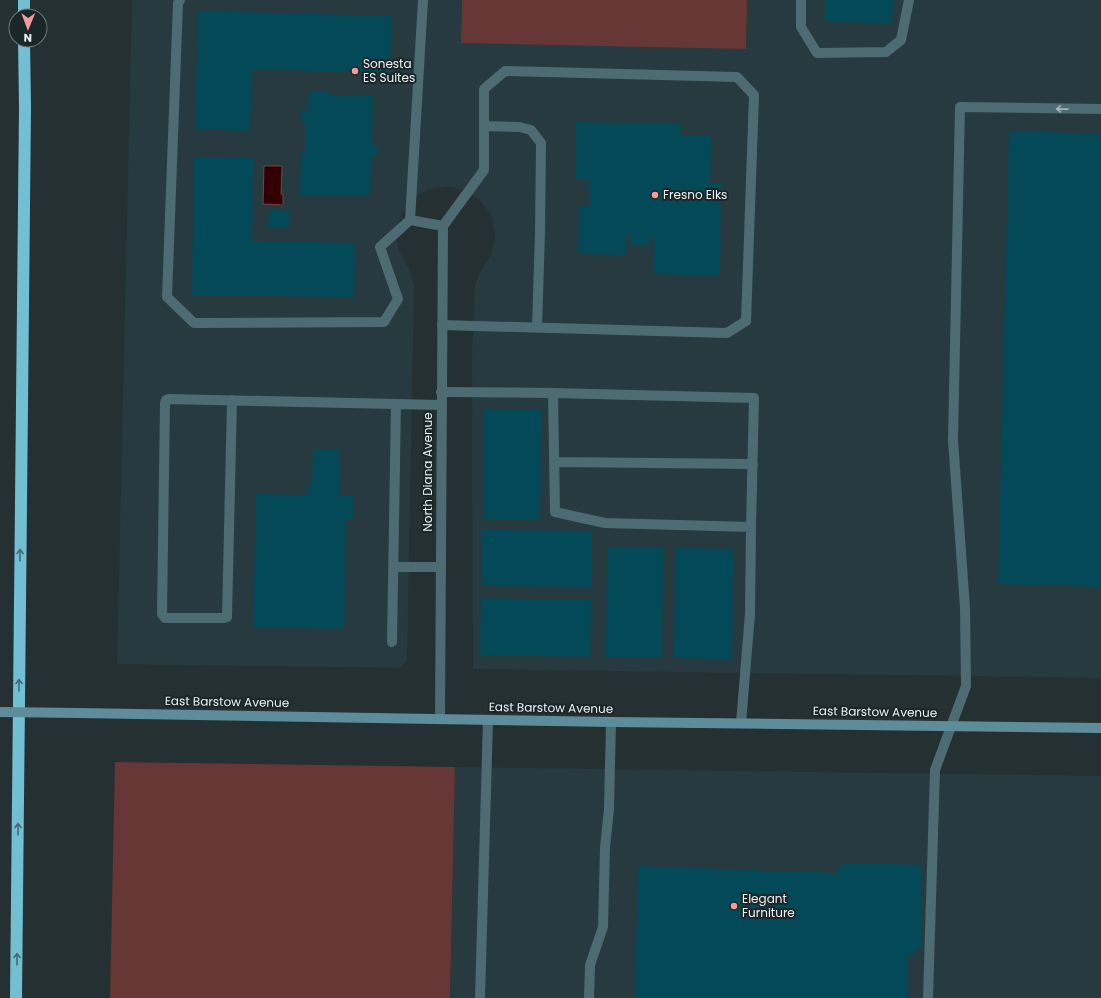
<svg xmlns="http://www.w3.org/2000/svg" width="1101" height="998" font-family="Poppins,sans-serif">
<rect width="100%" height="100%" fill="#253033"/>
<path fill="#273a3f" d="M132 0H1101V678L473 669 472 358 475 286 479 274 492 253 494 243 495 233 491 215 480 200 465 190 447 186 429 189 413 198 402 213 397 230V241L399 251 411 272 414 285 407 661 400 668 117 664Z
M455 767 1101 776V998H450Z"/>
<path fill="#673735" d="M462 0H747L746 49 461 43Z
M115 762 455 767 450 998H110Z"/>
<path fill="#320004" stroke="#69484c" d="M264 166H282L281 194H283V205L263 204Z"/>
<path fill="#044958" d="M825 0H893L892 23 825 22Z
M198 11 391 16 390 73 252 69 250 131 195 129Z
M309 91H330V96H373L372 145H378V156H371L370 196 300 195 301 152H305V124H301L302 110 308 111Z
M576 122 681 124 680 136H711L710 184H721L720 276 653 274 654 237H650L649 246H631V236H627L626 255 578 254 579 206 590 207V180H575Z
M1009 131 1101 134V587L998 584Z
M194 157 253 158 252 241 355 243 354 297 192 295Z
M269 210 290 211V228L268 227Z
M484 410H541L540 519H484Z
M313 449 340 450 339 495 353 496V520H346L344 629 253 627 256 494 308 495V485H312Z
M482 530 591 531V587L482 586Z
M607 548H663L662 658 606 657Z
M675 548 733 549 732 659 674 658Z
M481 598 591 600 590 657 480 655Z
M844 863 922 865 921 947 908 957 907 998H635L638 866 835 873Z"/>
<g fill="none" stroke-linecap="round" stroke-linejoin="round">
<path stroke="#4d6b73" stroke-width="10" d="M180 0 178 3 167 297 194 323 384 322 398 299 380 247 410 220 423 0
M801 0V27L817 53 886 52 901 40 909 0
M484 126 519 127 531 130 541 143 540 233 537 328
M410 220 443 226 484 170V89L505 71 737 77 754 95 746 321 727 333 442 325
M441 392 553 393 555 512 605 523 751 527 750 614 741 723
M553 393 754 398 751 527
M232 400 227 617 224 618H165L162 614 165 403 166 400 169 399 441 405
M554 462 753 464
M394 567H440
M392 642 396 404
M480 998 488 720
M589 998 590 965 603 927 605 847 609 809 611 722
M928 998 935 770 966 686 965 608 953 440 960 107 1101 109"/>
<path stroke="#4d6b73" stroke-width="10" d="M440 719 443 226"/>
<path stroke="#5d8d9a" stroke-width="10" d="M79 713 611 722 1101 728"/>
<path stroke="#72bfd4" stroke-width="12" d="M24 0V16
M16 998 25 107 24 40"/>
<path stroke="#5d8d9a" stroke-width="10" d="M0 712 79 713"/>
</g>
<defs><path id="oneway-shaft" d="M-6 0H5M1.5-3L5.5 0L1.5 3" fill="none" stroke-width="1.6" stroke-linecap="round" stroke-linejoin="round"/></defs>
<use stroke="#a3b5b9" href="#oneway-shaft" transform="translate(1062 109) rotate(-179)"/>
<g stroke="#426b76">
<use href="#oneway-shaft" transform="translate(20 555) rotate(-89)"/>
<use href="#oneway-shaft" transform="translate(19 685) rotate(-90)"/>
<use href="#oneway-shaft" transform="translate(18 829) rotate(-90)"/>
<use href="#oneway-shaft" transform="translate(17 959) rotate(-90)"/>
</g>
<g fill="#f59b97" stroke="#1b2629" stroke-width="1.5">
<circle cx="355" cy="71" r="4"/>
<circle cx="655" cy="195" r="4"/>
<circle cx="734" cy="906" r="4"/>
</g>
<g text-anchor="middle" stroke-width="4" stroke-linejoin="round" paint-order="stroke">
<g font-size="12" fill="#eaf1f3" stroke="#1b2629" text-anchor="start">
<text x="363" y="68">Sonesta<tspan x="363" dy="14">ES Suites</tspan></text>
<text x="663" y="199">Fresno Elks</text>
<text x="742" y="903">Elegant<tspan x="742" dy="14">Furniture</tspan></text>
</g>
<g font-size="12" fill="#eaf1f3" stroke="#1b2629">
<text transform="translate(428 472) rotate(-90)" y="4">North Diana Avenue</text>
<text transform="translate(227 702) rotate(1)" y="4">East Barstow Avenue</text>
<text transform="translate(551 708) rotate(1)" y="4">East Barstow Avenue</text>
<text transform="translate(875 712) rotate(1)" y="4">East Barstow Avenue</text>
</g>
</g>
<g transform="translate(28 28) rotate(181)"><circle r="19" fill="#1b2629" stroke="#6e777a"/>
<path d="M0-3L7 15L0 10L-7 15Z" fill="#f59b97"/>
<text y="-6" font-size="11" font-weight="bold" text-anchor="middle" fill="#eaf1f3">N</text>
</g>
</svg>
